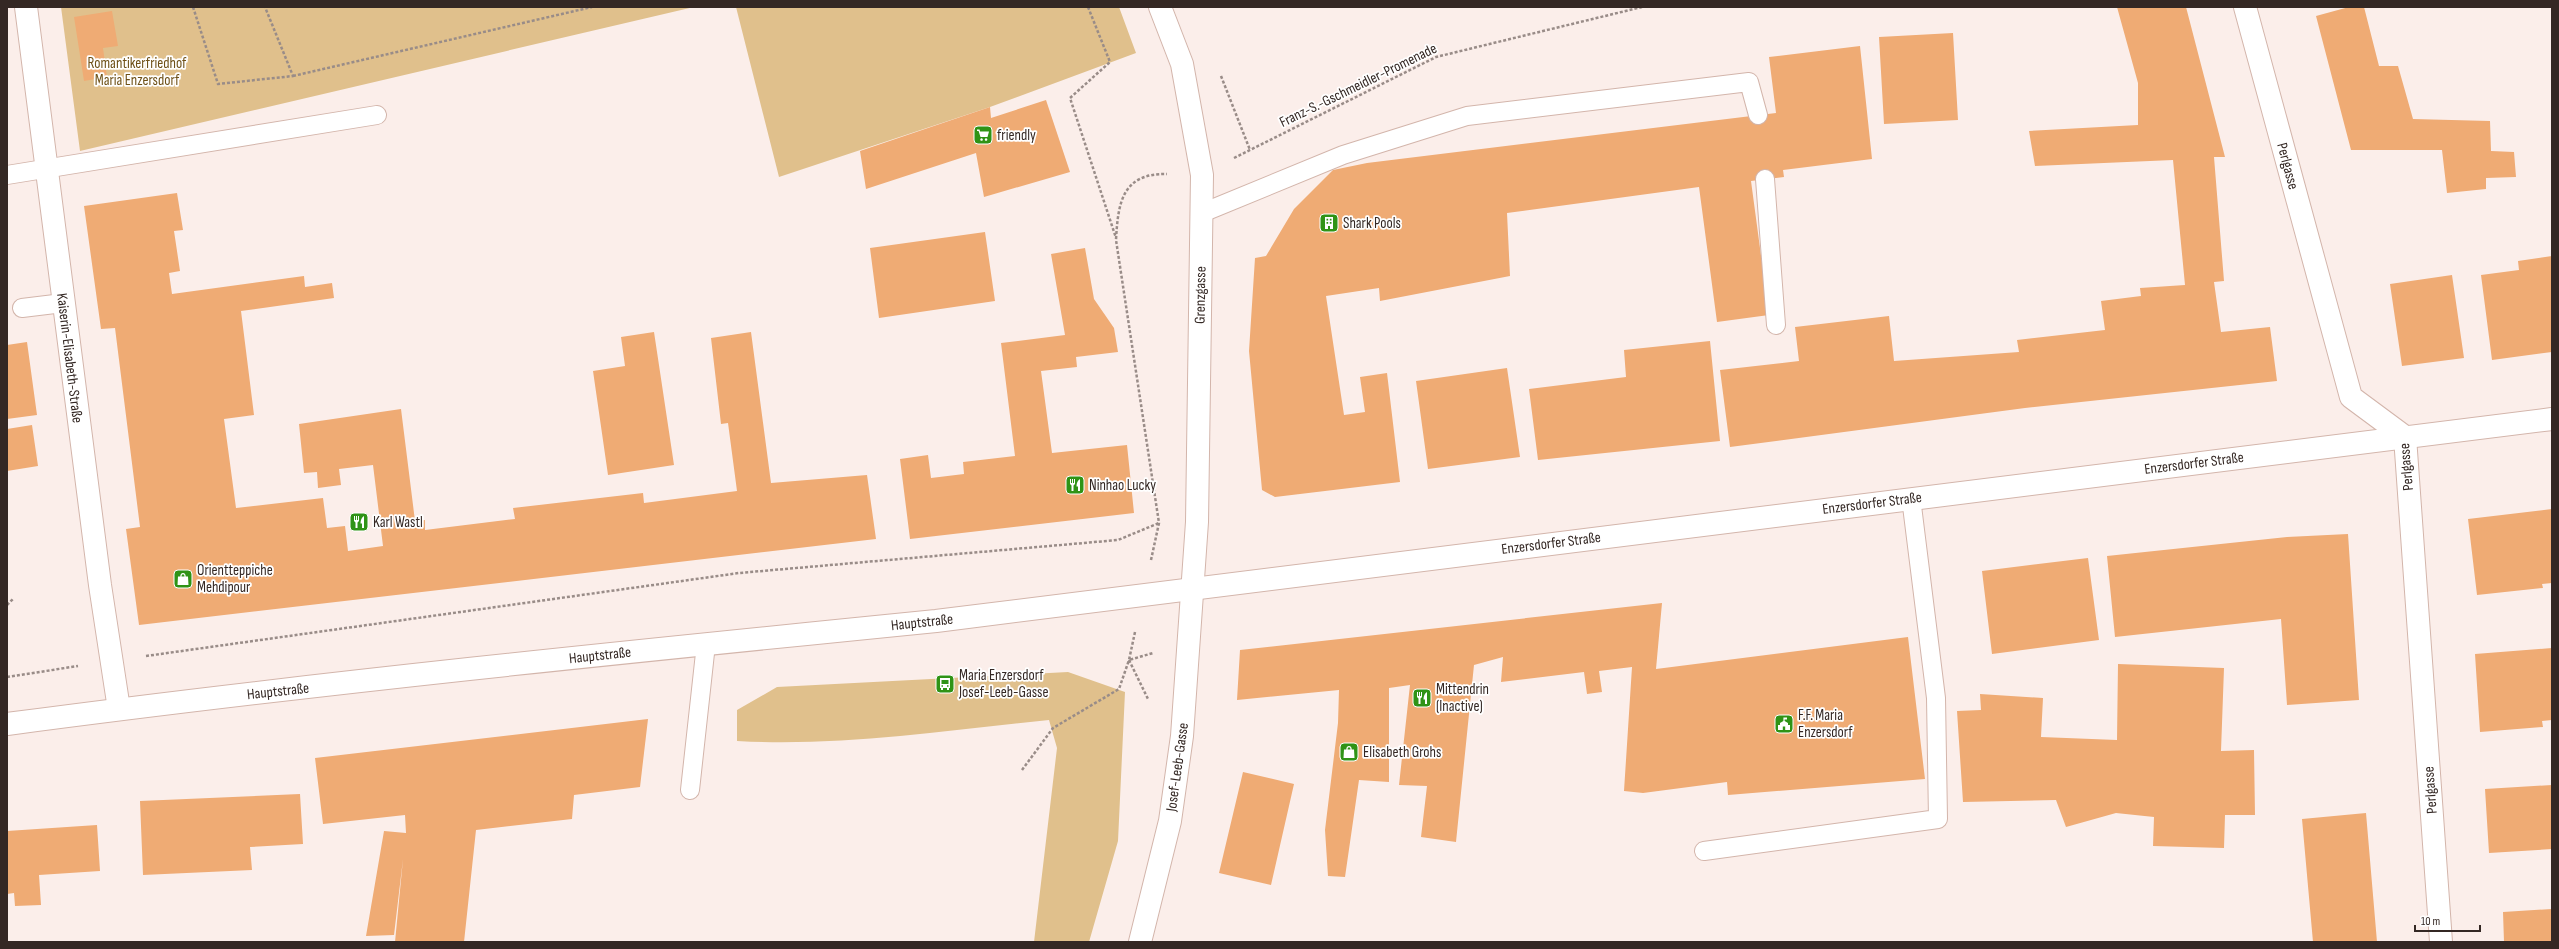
<svg xmlns="http://www.w3.org/2000/svg" width="2559" height="949" font-family="'Sofia Sans Condensed',sans-serif">
<rect width="100%" height="100%" fill="#fbeeea"/>
<path fill="#e0c08c" d="M61 7H694L80 151Z
M736 7H1119L1136 53 990 107 779 177Z
M1068 672 1125 692 1118 841 1089 942H1034L1057 748 1049 720C946 730 841 747 737 741V710L777 687Z"/>
<path fill="#efab74" d="M2117 7H2186L2225 157H2214L2224 281 2214 282 2221 332 2270 327 2277 381 2025 408 1730 447 1720 370 1799 361 1795 327 1889 316 1894 361 2019 352 2017 340 2105 330 2101 301 2141 296 2140 288 2185 285 2173 160 2035 166 2029 131 2138 125V83Z
M2349 7H2364L2379 66H2398L2413 119 2490 121 2491 151 2514 152 2516 177 2486 178V189L2447 193 2442 150H2351L2316 16Z
M112 11 118 46 103 48 107 77 84 81 74 17Z
M1953 33 1958 120 1884 124 1879 37Z
M1860 46 1872 159 1783 170 1784 177 1751 181 1769 315 1717 322 1699 187 1507 213 1510 276 1380 301 1379 288 1326 296 1344 415 1365 412 1360 377 1387 373 1400 482 1275 497 1262 490 1249 351 1255 258 1266 256 1294 209 1333 170 1367 163 1776 113 1769 57Z
M1046 100 1070 172 984 197 976 153 866 189 860 151 990 107 991 118Z
M177 193 183 230 174 231 180 271 169 273 172 294 304 276 305 287 332 283 334 298 241 311 254 415 224 419 236 508 323 498 327 528 345 526 348 551 383 546 373 465 339 469 341 485 318 488 317 472 304 473 299 424 401 409 415 521 425 520V530L515 519 513 508 643 493 644 503 737 491 728 423 721 424 711 338 751 332 771 483 867 475 876 539 139 625 126 529 140 527 115 328 101 329 84 206Z
M985 232 995 301 879 318 870 248Z
M1085 248 1094 299 1114 328 1118 352 1076 357 1077 367 1041 371 1052 453 1127 445 1134 513 910 539 900 459 928 455 931 478 964 474 963 462 1015 456 1001 343 1065 335 1051 254Z
M2552 256V352L2492 360 2481 275 2519 270 2518 261Z
M2452 275 2464 358 2402 366 2390 284Z
M654 332 674 465 608 475 593 371 625 366 621 337Z
M1710 341 1720 441 1538 460 1529 389 1626 377 1624 350Z
M27 342 37 415 7 419V345Z
M1507 368 1520 457 1428 469 1416 381Z
M32 425 38 466 7 471V429Z
M2552 509V583L2542 584 2543 588 2477 595 2468 519Z
M2348 534 2359 700 2287 705 2281 619 2115 637 2107 556 2287 537Z
M2088 558 2099 640 1992 654 1982 571Z
M1662 603 1656 669 1908 637 1925 779 1728 795 1727 782 1643 793 1624 791 1632 667 1599 671 1602 692 1587 694 1584 672 1501 682 1503 657 1474 665 1456 842 1421 837 1427 786 1399 785 1410 685 1389 688V782L1359 780 1345 877 1328 876 1325 830 1338 723 1339 690 1237 700 1240 650Z
M2552 648V720L2542 721 2543 727 2480 732 2475 654Z
M2118 664 2224 668 2221 751 2254 750 2255 815H2225L2224 848 2153 846 2154 817 2116 813 2066 827 2056 800 1963 802 1957 711 1981 710 1980 694 2043 698 2041 737 2117 740Z
M648 719 640 787 574 795 572 819 476 830 464 942H395L403 859 394 935 366 936 384 831 406 833 405 815 323 824 315 758Z
M1243 772 1294 784 1271 885 1219 873Z
M2552 785V849L2489 853 2485 789Z
M300 794 303 844 250 847 252 870 143 875 140 801Z
M2366 813 2377 942H2313L2302 819Z
M97 825 100 871 39 875 41 905 15 906 14 893 7 894V831Z
M2552 909V942H2504L2503 912Z"/>
<g fill="none" stroke-linecap="round" stroke-linejoin="round">
<defs>
<path id="service" d="M7 175 377 115
M1765 179 1776 325
M1202 213 1343 155 1467 116 1749 82 1758 115
M22 308 63 303
M690 790 706 644
M1704 851 1938 819 1936 698 1911 498"/>
<path id="minor" d="M26 7 100 585 119 709
M2245 7 2351 397 2405 437 2441 942"/>
<path id="tertiary" d="M1140 942 1170 821 1182 736 1197 522 1202 175 1182 64 1160 7"/>
<path id="primary" d="M7 724C316 683 626 652 936 621L2552 419"/>
</defs>
<use href="#service" stroke="#d3b5ab" stroke-width="20"/>
<use href="#minor" stroke="#d3b5ab" stroke-width="24"/>
<use href="#tertiary" stroke="#d3b5ab" stroke-width="24"/>
<use href="#primary" stroke="#d3b5ab" stroke-width="24"/>
<path stroke="#998c88" stroke-width="2.5" stroke-dasharray="3 2" stroke-linecap="butt" d="M193 7 218 84 293 76 265 7
M1088 7 1110 62 1070 98 1116 238
M293 76 592 7
M1221 76 1250 150
M1234 158 1436 57 1642 7
M1151 560 1159 523 1116 240C1118 203 1122 173 1167 174
M7 605 14 598
M1135 632 1129 660 1153 653
M146 656 739 573 1118 540 1159 523
M1129 660 1148 699
M7 677 78 666
M1022 770 1053 728 1119 689 1129 660"/>
<use href="#service" stroke="#fff" stroke-width="18"/>
<use href="#minor" stroke="#fff" stroke-width="22"/>
<use href="#tertiary" stroke="#fff" stroke-width="22"/>
<use href="#primary" stroke="#fff" stroke-width="22"/>
</g>
<defs>
<symbol id="supermarket-square" viewBox="-11 -11 22 22"><rect x="-9" y="-9" width="18" height="18" rx="4" fill="#2f9316" stroke="#fff"/><path d="M-6-5.5h2.5l.6 2H6L4.5 2H-2.5L-4.4-4H-6ZM-1.5 3.2a1.3 1.3 0 1 0 .1 0ZM3 3.2a1.3 1.3 0 1 0 .1 0Z" fill="#fff"/></symbol>
<symbol id="building-square" viewBox="-11 -11 22 22"><rect x="-9" y="-9" width="18" height="18" rx="4" fill="#2f9316" stroke="#fff"/><path d="M-4-6H4V6H1V3H-1V6H-4ZM-2.5-4.3h1.7v1.8h-1.7ZM.8-4.3h1.7v1.8H.8ZM-2.5-1h1.7V.8h-1.7ZM.8-1h1.7V.8H.8Z" fill="#fff"/></symbol>
<symbol id="restaurant-square" viewBox="-11 -11 22 22"><rect x="-9" y="-9" width="18" height="18" rx="4" fill="#2f9316" stroke="#fff"/><path d="M-5-6h1v4h1v-4h1v4h1v-4h1v5L-1.5 .5V6h-2V.5L-5-1ZM5-6V6H3V1.5H1.5Q1.5-4 5-6Z" fill="#fff"/></symbol>
<symbol id="shop-square" viewBox="-11 -11 22 22"><rect x="-9" y="-9" width="18" height="18" rx="4" fill="#2f9316" stroke="#fff"/><path d="M-5-2.5h2.3a2.7 3.5 0 0 1 5.4 0H5L5.5 6h-11ZM-1.5-2.5h3a1.5 2.3 0 0 0-3 0Z" fill="#fff"/></symbol>
<symbol id="bus-square" viewBox="-11 -11 22 22"><rect x="-9" y="-9" width="18" height="18" rx="4" fill="#2f9316" stroke="#fff"/><path d="M-5-6H5V4H4V6H2V4H-2V6H-4V4H-5ZM-3.5-4V0h7V-4ZM-3.5 1.2v1.5H-2V1.2ZM2 1.2v1.5H3.5V1.2Z" fill="#fff"/></symbol>
<symbol id="civic-square" viewBox="-11 -11 22 22"><rect x="-9" y="-9" width="18" height="18" rx="4" fill="#2f9316" stroke="#fff"/><path d="M-.6-6.5H3V-4.5H.6V-3L4-1V1h2V6H-6V1h2V-1L-.6-3ZM-1.2 2.5V6h2.4V2.5Z" fill="#fff"/></symbol>
</defs>
<g fill-rule="evenodd">
<use href="#supermarket-square" x="972" y="124" width="22" height="22"/>
<use href="#building-square" x="1318" y="212" width="22" height="22"/>
<use href="#restaurant-square" x="1064" y="474" width="22" height="22"/>
<use href="#restaurant-square" x="348" y="511" width="22" height="22"/>
<use href="#shop-square" x="172" y="568" width="22" height="22"/>
<use href="#bus-square" x="934" y="673" width="22" height="22"/>
<use href="#restaurant-square" x="1411" y="687" width="22" height="22"/>
<use href="#civic-square" x="1773" y="713" width="22" height="22"/>
<use href="#shop-square" x="1338" y="741" width="22" height="22"/>
</g>
<g text-anchor="middle" stroke-width="3.5" stroke-linejoin="round" paint-order="stroke">
<g font-size="15" fill="#6e5017" stroke="#fff">
<text x="137" y="68">Romantikerfriedhof<tspan x="137" dy="17">Maria Enzersdorf</tspan></text>
</g>
<g font-size="15" fill="#342824" stroke="#fff">
<text transform="translate(1358 85) rotate(-26)" y="5">Franz-S.-Gschmeidler-Promenade</text>
<text transform="translate(2288 166) rotate(75)" y="5">Perlgasse</text>
<text transform="translate(1200 295) rotate(-89)" y="5">Grenzgasse</text>
<text transform="translate(70 358) rotate(83)" y="5">Kaiserin-Elisabeth-Straße</text>
<text transform="translate(2194 463) rotate(-7)" y="5">Enzersdorfer Straße</text>
<text transform="translate(2406 467) rotate(-95)" y="5">Perlgasse</text>
<text transform="translate(1872 503) rotate(-7)" y="5">Enzersdorfer Straße</text>
<text transform="translate(1551 543) rotate(-7)" y="5">Enzersdorfer Straße</text>
<text transform="translate(922 622) rotate(-6)" y="5">Hauptstraße</text>
<text transform="translate(600 655) rotate(-6)" y="5">Hauptstraße</text>
<text transform="translate(278 691) rotate(-6)" y="5">Hauptstraße</text>
<text transform="translate(1177 767) rotate(-82)" y="5">Josef-Leeb-Gasse</text>
<text transform="translate(2430 790) rotate(-94)" y="5">Perlgasse</text>
</g>
<g font-size="15" fill="#342824" stroke="#fff" text-anchor="start">
<text x="997" y="140">friendly</text>
<text x="1343" y="228">Shark Pools</text>
<text x="1089" y="490">Ninhao Lucky</text>
<text x="373" y="527">Karl Wastl</text>
<text x="197" y="575">Orientteppiche<tspan x="197" dy="17">Mehdipour</tspan></text>
<text x="959" y="680">Maria Enzersdorf<tspan x="959" dy="17">Josef-Leeb-Gasse</tspan></text>
<text x="1436" y="694">Mittendrin<tspan x="1436" dy="17">(Inactive)</tspan></text>
<text x="1798" y="720">F.F. Maria<tspan x="1798" dy="17">Enzersdorf</tspan></text>
<text x="1363" y="757">Elisabeth Grohs</text>
</g>
</g>
<rect width="2559" height="949" fill="none" stroke="#342824" stroke-width="16"/>
<path d="M2415 925v6h65v-6" fill="none" stroke="#342824" stroke-width="2"/>
<text x="2421" y="925" font-size="12" fill="#342824" stroke="#ffffff" stroke-width="3" paint-order="stroke">10 m</text>
</svg>
